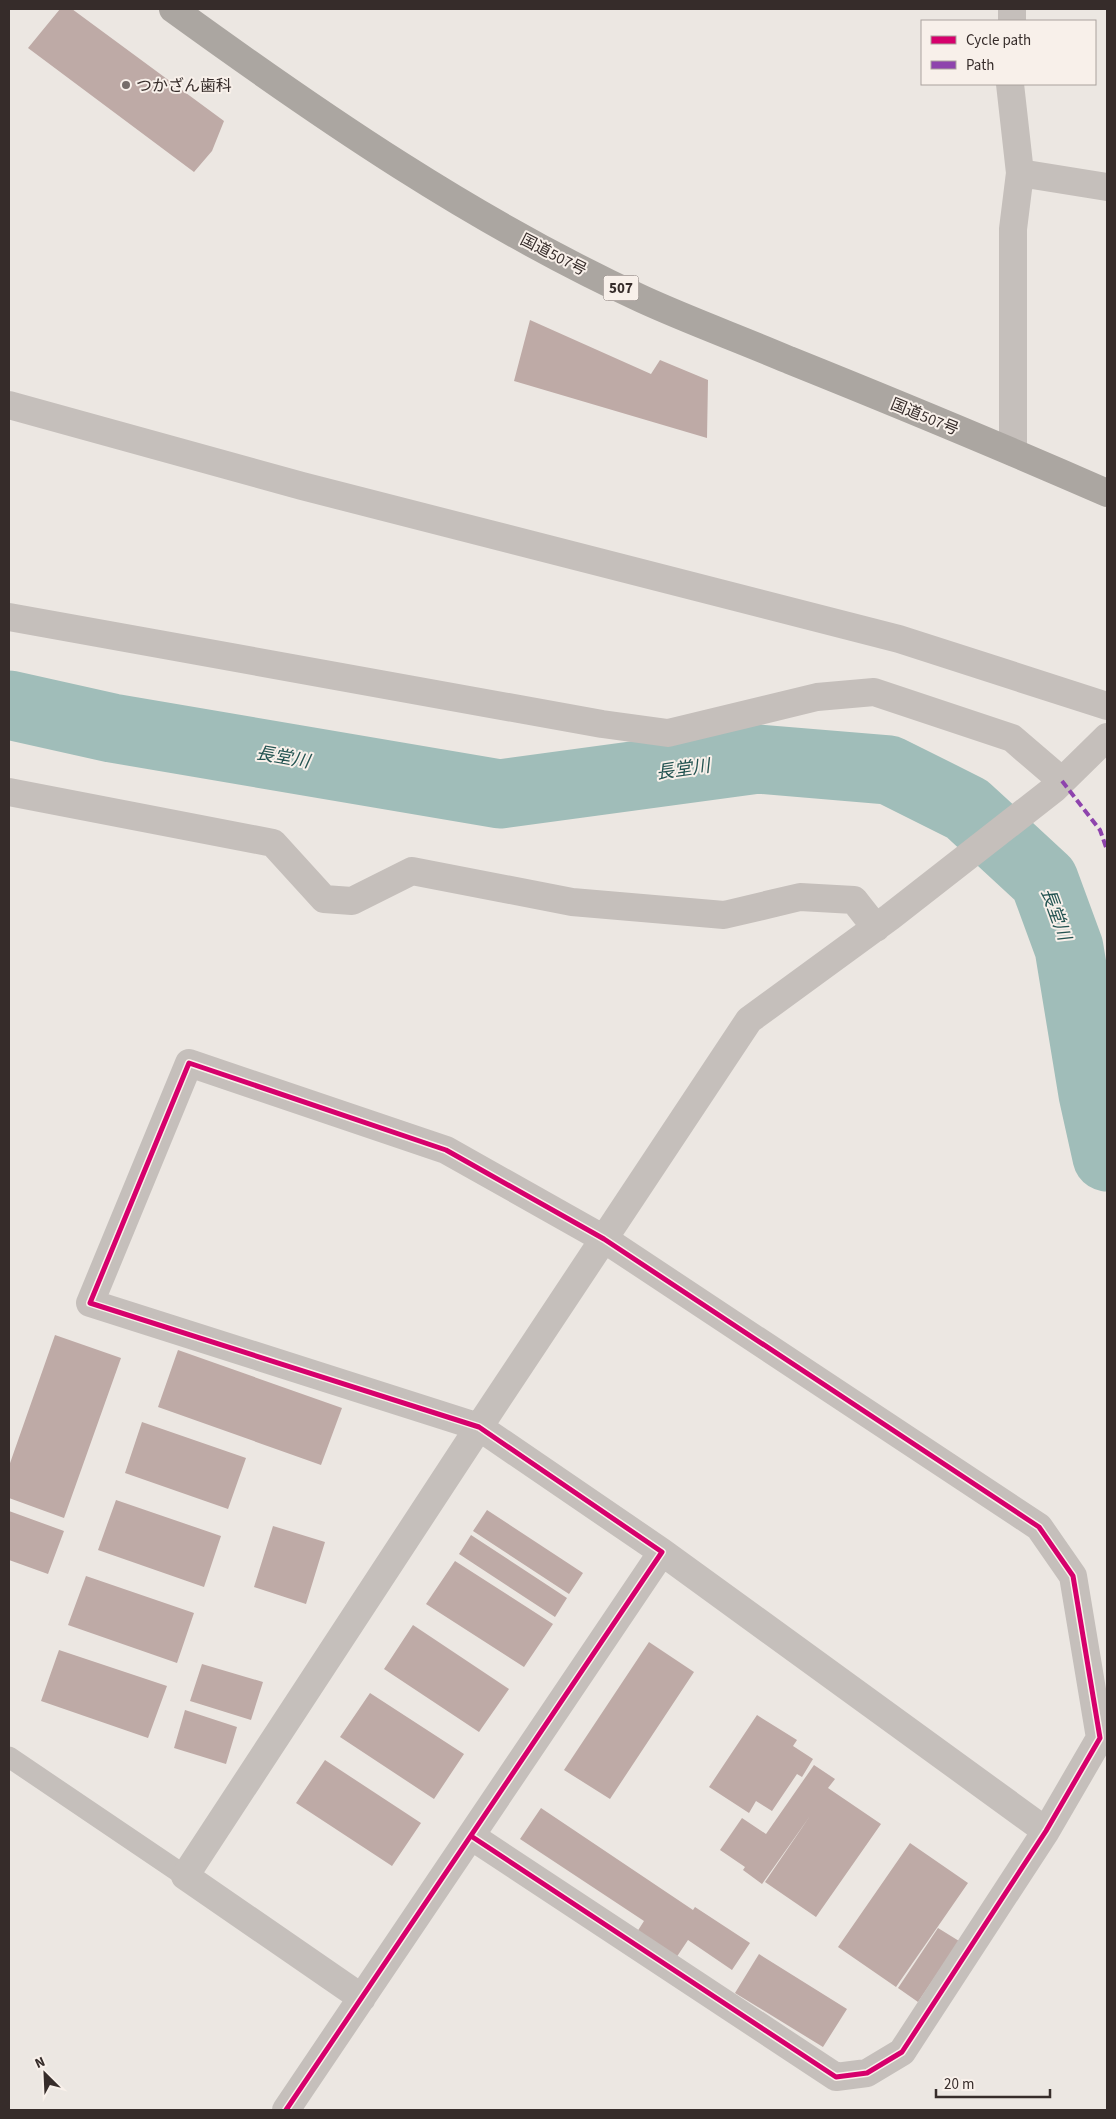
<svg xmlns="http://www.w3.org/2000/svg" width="1116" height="2119" font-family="'Source Sans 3','Noto Sans JP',sans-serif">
<rect width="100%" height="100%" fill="#ece7e2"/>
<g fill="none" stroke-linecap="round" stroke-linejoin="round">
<path stroke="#a0bdb9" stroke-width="69" d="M9 705 112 728 500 794 758 759 889 770 967 809 1044 880 1069 948 1093 1094 1107 1157"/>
</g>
<path fill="#beaaa6" d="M60 9H72L224 121 212 151 194 172 28 48Z
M530 320 651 374 660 360 708 380 707 438 514 381Z
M55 1335 121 1358 64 1518 9 1498V1466Z
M178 1350 342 1408 321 1465 158 1407Z
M142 1422 246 1458 228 1509 125 1473Z
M116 1500 221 1536 204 1587 98 1550Z
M487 1510 583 1573 569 1594 473 1531Z
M9 1511 64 1531 48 1574 9 1560Z
M273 1526 325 1542 306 1604 254 1587Z
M471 1535 567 1598 555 1617 459 1554Z
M455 1561 553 1624 524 1667 426 1604Z
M86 1576 194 1613 177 1663 68 1625Z
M413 1625 509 1689 479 1732 384 1669Z
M649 1642 694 1672 610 1799 564 1770Z
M59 1650 167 1686 148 1738 41 1701Z
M202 1664 263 1682 251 1720 190 1701Z
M370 1693 464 1754 434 1799 340 1737Z
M185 1710 237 1727 226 1764 174 1748Z
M757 1715 797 1740 793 1746 813 1759 802 1777 797 1774 772 1811 756 1801 749 1813 709 1787Z
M325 1760 421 1823 392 1866 296 1803Z
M814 1765 835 1779 828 1788 881 1824 816 1917 765 1882 810 1816 762 1884 743 1870 745 1867 720 1850 742 1818 766 1834Z
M541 1808 693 1910 695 1907 750 1943 732 1970 688 1940 676 1958 637 1932 644 1921 520 1839Z
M910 1843 968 1883 896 1987 838 1947Z
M938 1928 959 1941 918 2002 898 1988Z
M759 1954 847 2009 823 2047 735 1993Z"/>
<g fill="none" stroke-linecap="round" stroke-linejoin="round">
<path stroke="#c5bfbb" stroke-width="21" d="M9 1757 185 1876"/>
<path stroke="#c5bfbb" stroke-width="28" d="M1012 21V9
M1010 84 1020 173 1013 229V452
M1020 173 1107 187
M9 405 302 486 899 639 1107 706
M9 617 602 724 668 733 817 697 874 692 1012 738 1062 781
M9 792 273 843 324 899 352 901 412 871 572 902 724 915 800 897 854 900 876 928
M662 1552 1046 1831
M362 1998 185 1876 479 1427 749 1020 890 917 1054 789 1107 737
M286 2110 662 1552 479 1427 90 1303 189 1063 446 1150 604 1239 1039 1527 1073 1576 1100 1738 1046 1831 902 2052 867 2073 836 2077 471 1836"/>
<path stroke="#aba6a1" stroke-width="28" d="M173 9C322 117 475 222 642 299 690 321 740 339 789 360 896 403 1002 447 1107 493"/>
<path stroke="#8e44ad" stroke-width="4" stroke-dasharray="8 4" stroke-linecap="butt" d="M1062 781 1100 830 1107 850"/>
<defs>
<path id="cycleway" d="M286 2110 662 1552 479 1427 90 1303 189 1063 446 1150 604 1239 1039 1527 1073 1576 1100 1738 1046 1831 902 2052 867 2073 836 2077 471 1836"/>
</defs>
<use href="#cycleway" stroke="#f8f0ea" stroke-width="8"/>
<use href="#cycleway" stroke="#d6006c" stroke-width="5"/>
</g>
<circle fill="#766d6a" stroke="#f8f0ea" stroke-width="2" cx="126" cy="85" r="5"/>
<g text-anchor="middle" stroke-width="4" stroke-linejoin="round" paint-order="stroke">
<rect fill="#f8f0ea" stroke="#706764" stroke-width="1" x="603.5" y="275.5" width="35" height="25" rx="4"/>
<g font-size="15" font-weight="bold" fill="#362c2a">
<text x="621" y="293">507</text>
</g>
<g font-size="16" fill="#362c2a" stroke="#f8f0ea" text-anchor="start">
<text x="136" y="91">つかざん歯科</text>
</g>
<g font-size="16" fill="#362c2a" stroke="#f8f0ea">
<text transform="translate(554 254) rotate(27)" y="6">国道507号</text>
<text transform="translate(925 416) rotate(22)" y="6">国道507号</text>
</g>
<g font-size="18" font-style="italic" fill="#235351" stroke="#f8f0ea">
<text transform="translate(283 757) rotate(10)" y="6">長堂川</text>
<text transform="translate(683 769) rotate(-8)" y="6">長堂川</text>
<text transform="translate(1056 914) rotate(70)" y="6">長堂川</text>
</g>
</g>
<rect width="1116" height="2119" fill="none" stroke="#362c2a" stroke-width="20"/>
<rect x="921" y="20" width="175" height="65" fill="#f8f0ea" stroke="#aaa29d"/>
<rect x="931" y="36" width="25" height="8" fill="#d6006c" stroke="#aaa29d"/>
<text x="966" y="45" font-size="15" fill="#362c2a">Cycle path</text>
<rect x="931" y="61" width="25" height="8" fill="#8e44ad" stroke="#aaa29d"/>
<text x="966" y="70" font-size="15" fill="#362c2a">Path</text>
<g transform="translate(45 2074) rotate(336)" stroke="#f8f0ea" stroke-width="4" paint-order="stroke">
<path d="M0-4L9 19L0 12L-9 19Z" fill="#362c2a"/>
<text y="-8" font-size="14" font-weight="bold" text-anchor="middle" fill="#362c2a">N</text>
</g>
<path d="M936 2089v8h114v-8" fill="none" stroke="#362c2a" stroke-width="2.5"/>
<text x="944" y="2089" font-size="15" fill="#362c2a" stroke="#f8f0ea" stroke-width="4" paint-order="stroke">20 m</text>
</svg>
